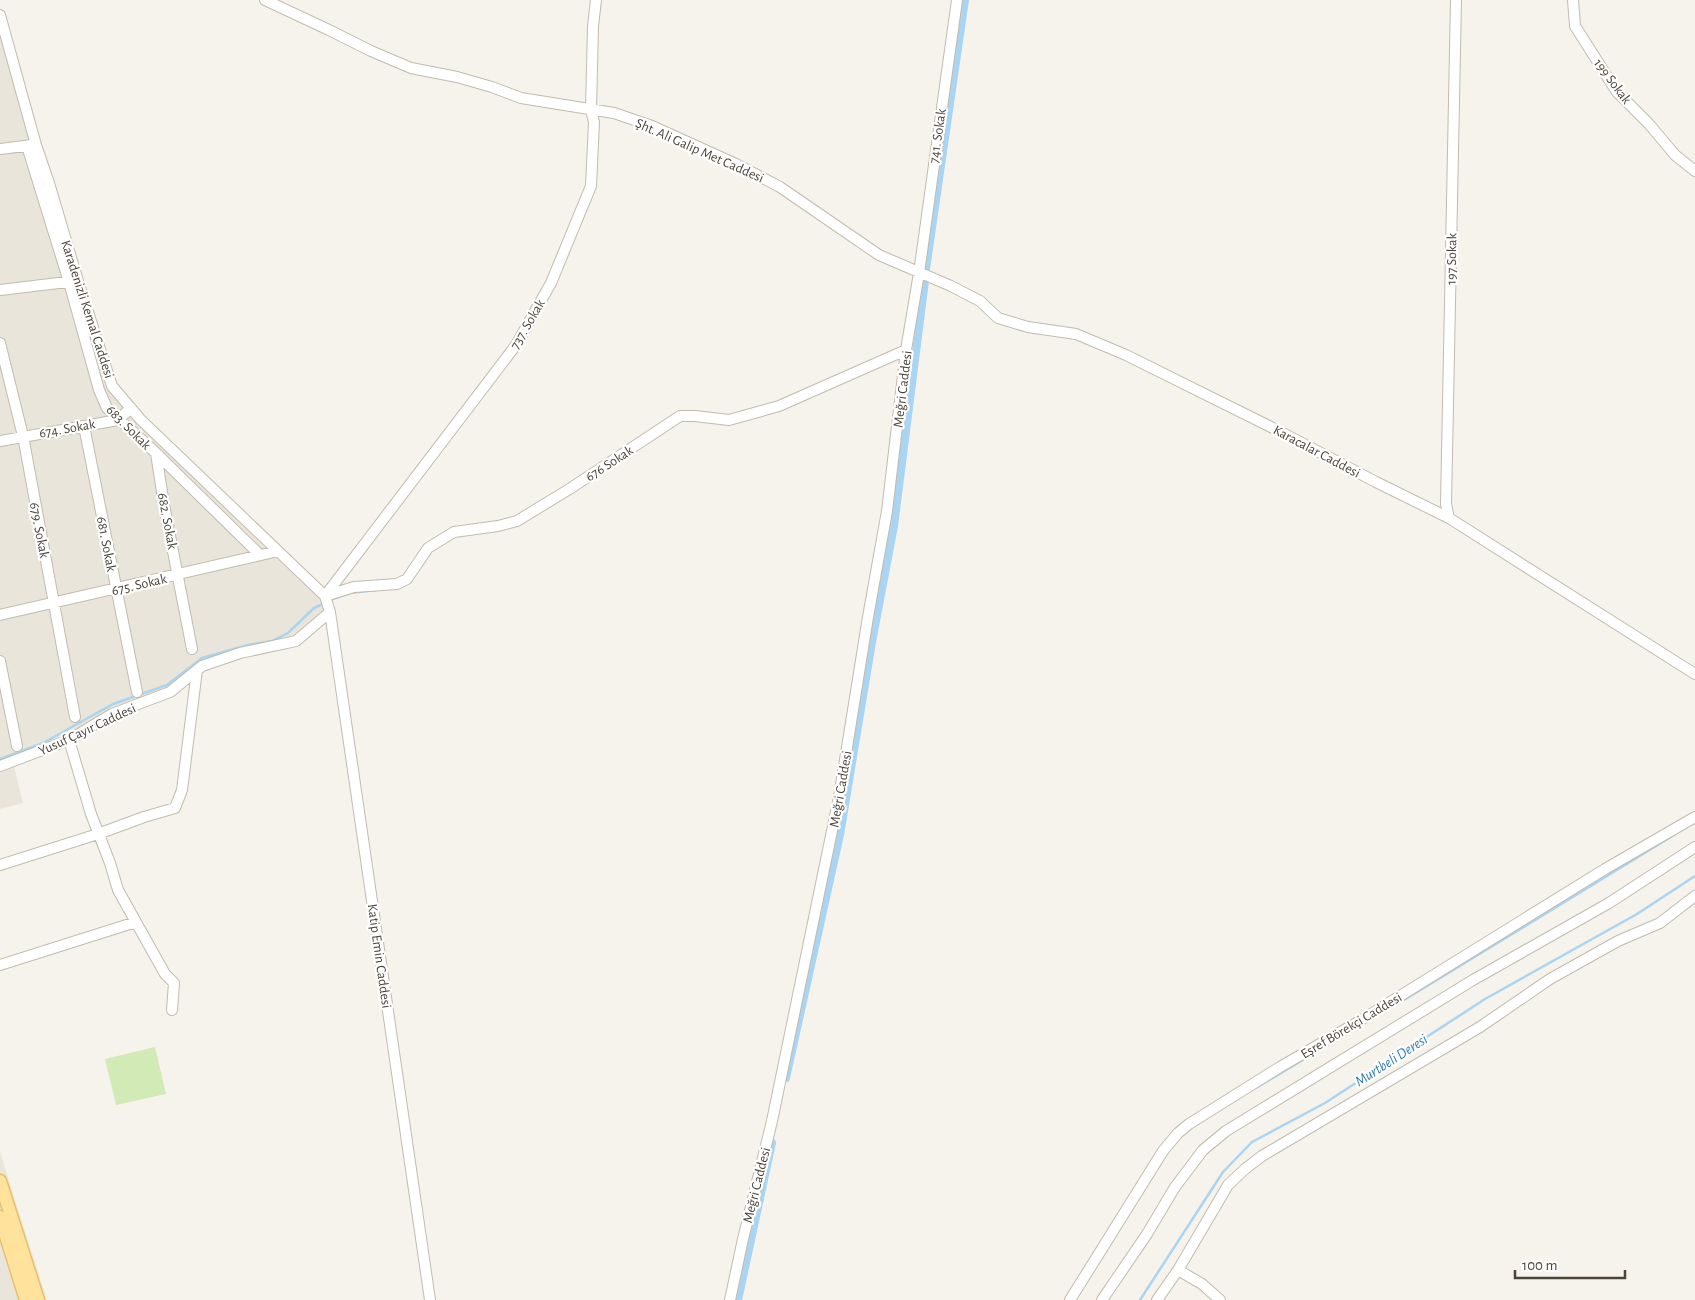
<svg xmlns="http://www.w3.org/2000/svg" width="1695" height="1300" font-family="'Alegreya Sans',sans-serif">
<rect width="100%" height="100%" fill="#f6f3ec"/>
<path fill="#eae5da" d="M0 15 112 386 325 596 330 612 296 641 202 666 170 692 13 762 23 803 0 809Z
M0 1152 16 1203 47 1300H0Z"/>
<path fill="#d2eab5" d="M155 1047 166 1094 116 1105 105 1059Z"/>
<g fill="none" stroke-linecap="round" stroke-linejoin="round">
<path stroke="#a9d4f2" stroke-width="2.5" d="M330 600 350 593 376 590
M0 759 43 743 113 704 167 685 202 658 248 645 272 641 288 633 314 608 325 603
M1404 1000 1674 835
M1256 1088 1311 1055
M1140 1300 1223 1172 1252 1142 1325 1103 1485 999 1637 914 1695 876"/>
<path stroke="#a9d4f2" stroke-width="8" d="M926 269 965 0
M786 1078 840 835 872 642 894 526 925 281
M738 1300 772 1143"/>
<defs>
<path id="minor" d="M265 0 329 30 371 51 411 68 457 77 492 87 521 98 614 113 652 126 736 164 780 187 879 255 951 286 980 301 998 318 1028 327 1076 334 1126 355 1279 431 1376 482 1449 518 1695 674
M1573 0 1575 26 1617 92 1649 124 1675 155 1695 171
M0 15 36 145 49 183 78 281 112 386 140 419 325 596 330 612 430 1300
M27 146 69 282 99 390 107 408 156 453 260 555
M0 149 32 145
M0 290 75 281
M0 343 23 436 75 717
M84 426 137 692
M0 441 118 420 131 408
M156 453 164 505 192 649
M1449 518 1446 504 1456 0
M325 596 516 345 551 283 591 186 594 122 591 110 593 26 596 0
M325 596 354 587 397 584 407 579 428 548 454 532 498 526 517 521 571 488 680 416H695L729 420 779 406 906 350
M0 615 278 551
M0 661 17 746
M69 740 91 814 110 863 118 890 165 974 174 983 172 1010
M0 766 69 740 112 714 170 692 202 666 240 653 296 641 330 612
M0 865 98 834 144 817 175 808 182 790 197 670
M0 965 136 922
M1178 1270 1202 1284 1220 1300
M730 1300 743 1239 772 1121 839 797 868 617 887 511 906 350 919 273 957 0
M1070 1300 1163 1151 1178 1133 1189 1124 1280 1067 1358 1022 1605 869 1695 817
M1102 1300 1147 1234 1175 1187 1203 1150 1226 1131 1473 980 1609 903 1695 847
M1157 1300 1178 1270 1228 1185 1245 1169 1262 1156 1480 1027 1550 979 1618 941 1660 923 1695 896"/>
<path id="major" d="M0 1181 38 1300
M0 1217 26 1300"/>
</defs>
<use href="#minor" stroke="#c2bbae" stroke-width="12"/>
<use href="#major" stroke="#e6c16a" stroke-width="15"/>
<use href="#minor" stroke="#fff" stroke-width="10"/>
<use href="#major" stroke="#ffe39c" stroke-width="12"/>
</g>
<g text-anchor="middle" stroke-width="4.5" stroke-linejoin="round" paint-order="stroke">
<g font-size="14" fill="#4b4439" stroke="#fff">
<text transform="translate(1613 81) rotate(53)" y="5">199 Sokak</text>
<text transform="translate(937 136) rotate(-82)" y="5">741. Sokak</text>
<text transform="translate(700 150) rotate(24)" y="5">Şht. Ali Galip Met Caddesi</text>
<text transform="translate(1451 259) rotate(-89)" y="5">197 Sokak</text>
<text transform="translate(88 309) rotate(72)" y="5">Karadenizli Kemal Caddesi</text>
<text transform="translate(527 324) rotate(-60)" y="5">737. Sokak</text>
<text transform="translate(902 389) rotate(-83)" y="5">Meğri Caddesi</text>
<text transform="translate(129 427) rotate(45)" y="5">683. Sokak</text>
<text transform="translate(67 428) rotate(-10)" y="5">674. Sokak</text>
<text transform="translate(1317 451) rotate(28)" y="5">Karacalar Caddesi</text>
<text transform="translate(609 463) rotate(-33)" y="5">676 Sokak</text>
<text transform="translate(168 521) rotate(79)" y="5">682. Sokak</text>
<text transform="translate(40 530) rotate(79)" y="5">679. Sokak</text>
<text transform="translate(107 544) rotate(79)" y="5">681. Sokak</text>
<text transform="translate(139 584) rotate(-13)" y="5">675. Sokak</text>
<text transform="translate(87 729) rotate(-25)" y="5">Yusuf Çayır Caddesi</text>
<text transform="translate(840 789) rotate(-80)" y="5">Meğri Caddesi</text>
<text transform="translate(380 956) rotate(82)" y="5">Katip Emin Caddesi</text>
<text transform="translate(1351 1025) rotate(-31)" y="5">Eşref Börekçi Caddesi</text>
<text transform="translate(756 1185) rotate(-76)" y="5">Meğri Caddesi</text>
</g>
<g font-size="15" font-style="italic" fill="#2e7ab2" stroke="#fff">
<text transform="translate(1391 1060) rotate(-33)" y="5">Murtbeli Deresi</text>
</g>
</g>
<path d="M1515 1270v8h110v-8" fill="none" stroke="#4b4439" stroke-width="2.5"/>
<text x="1522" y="1270" font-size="15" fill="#4b4439" stroke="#ffffff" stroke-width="4" paint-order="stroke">100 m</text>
</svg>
